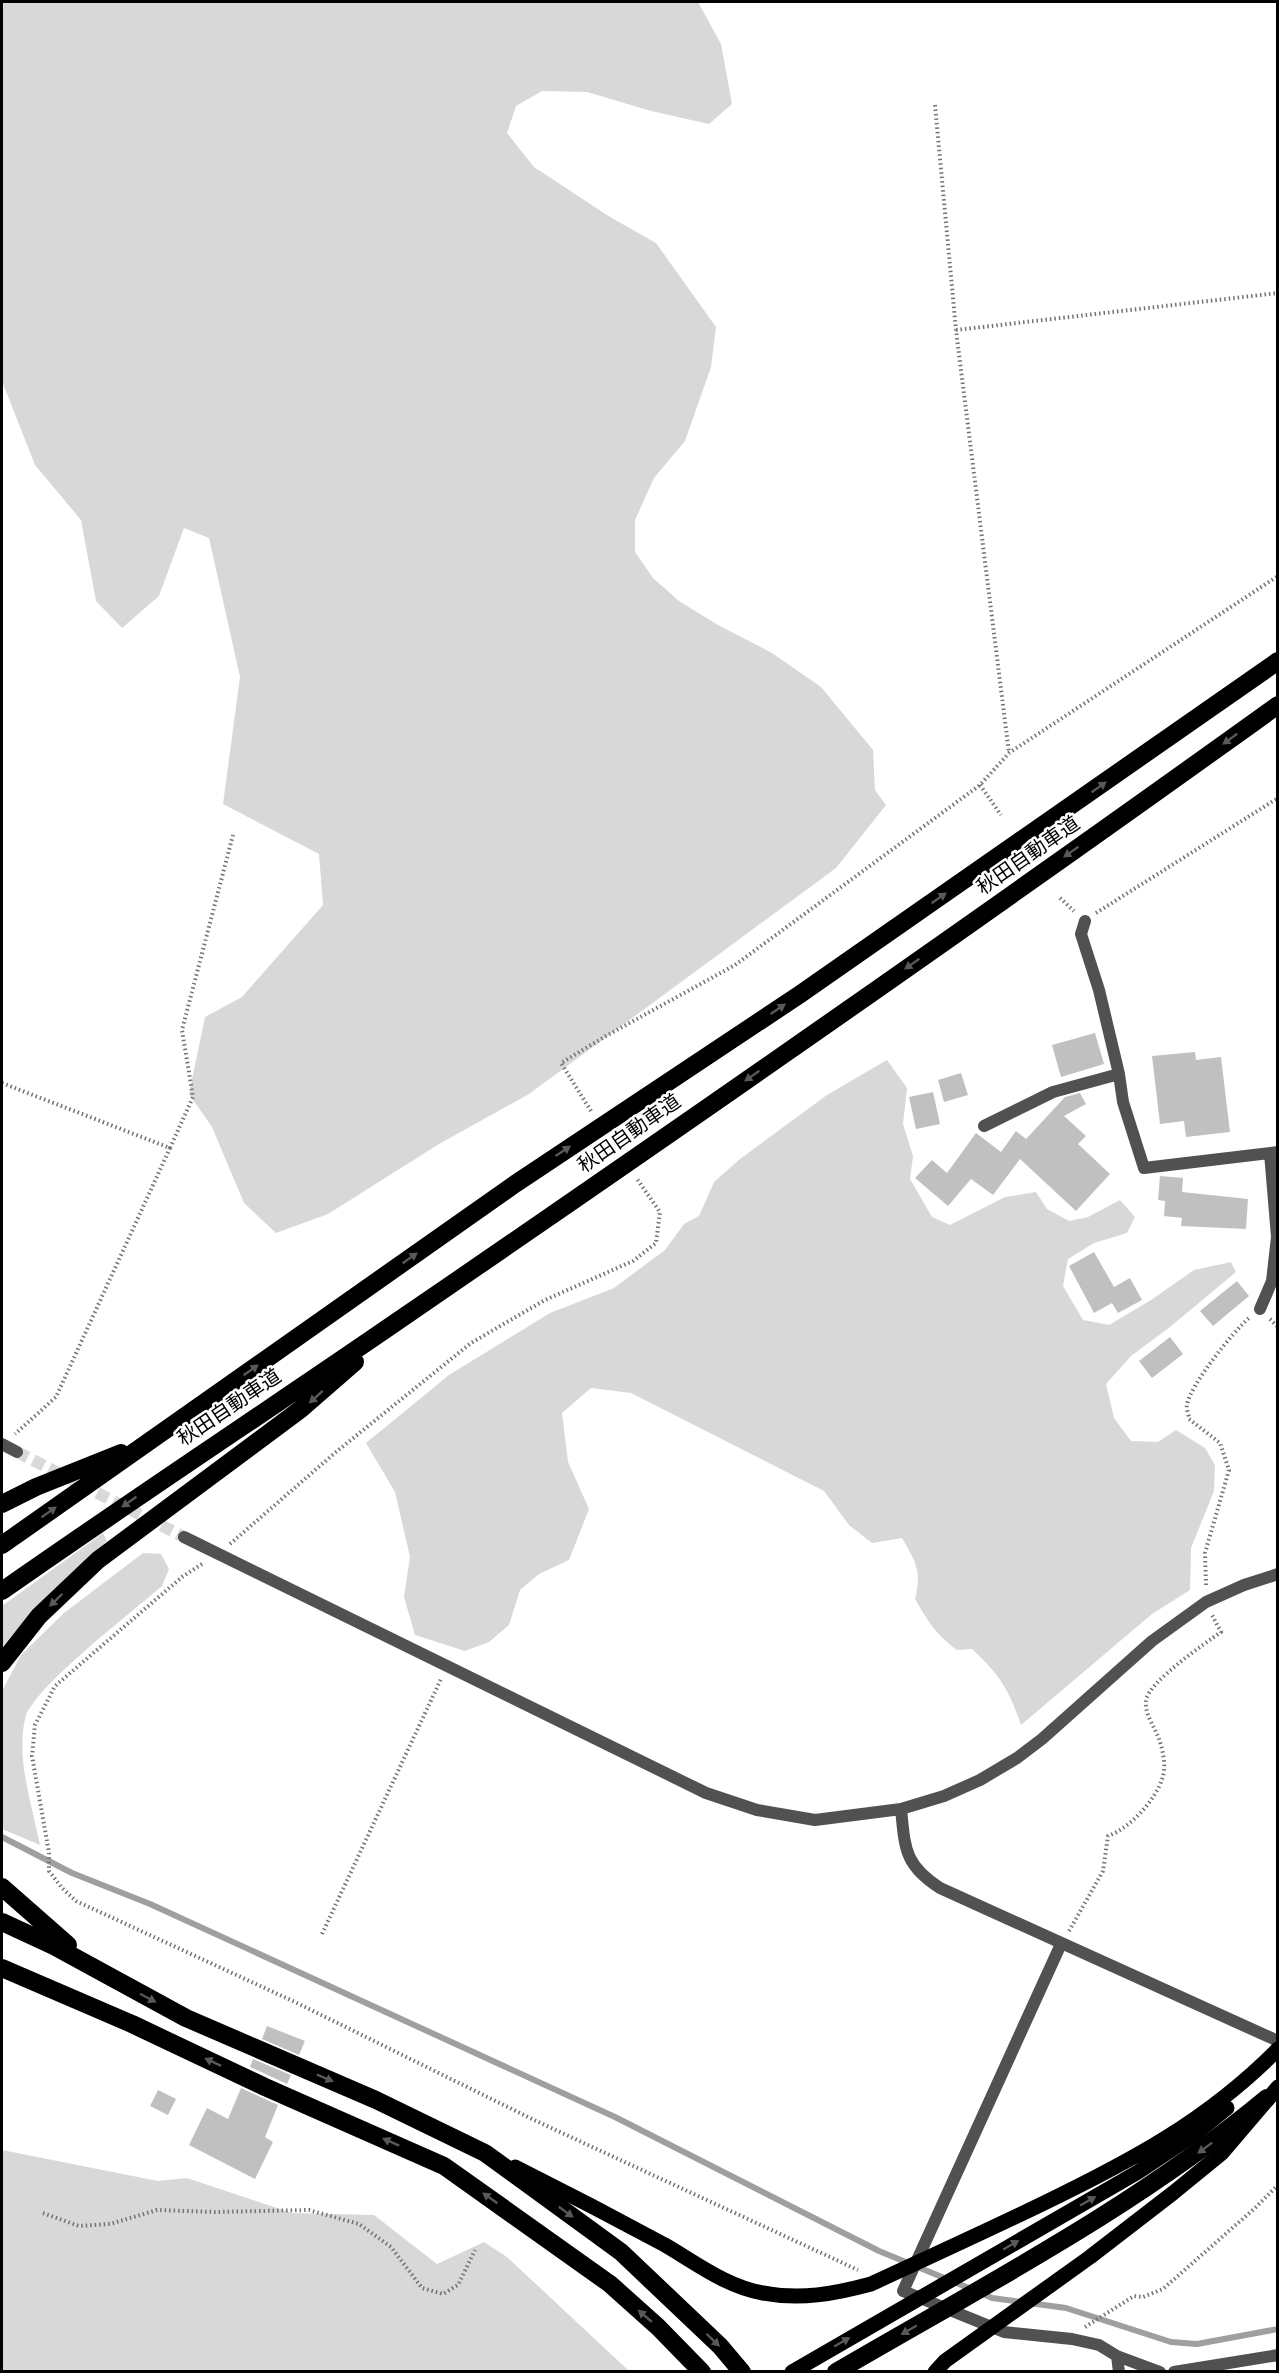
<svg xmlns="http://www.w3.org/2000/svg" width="1279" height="2373" font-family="Cabin,'Noto Sans JP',sans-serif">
<rect width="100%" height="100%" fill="#fff"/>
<path fill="#d8d8d8" d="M2 2H698L721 44 732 104 709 124 651 111 587 92 542 91 516 106 507 133 534 167 610 217 656 243 716 327 711 367 685 441 654 478 635 520V552L653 578 679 601 718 625 772 653 821 687 873 750 875 790 886 805 836 868 529 1094 439 1144 328 1214 276 1233 244 1203 212 1127 189 1094 205 1017 242 997 323 905 319 854 223 804 240 677 209 538 184 528 159 596 122 628 96 601 81 520 35 465 2 381Z
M887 1060 907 1088 903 1124 913 1156 910 1179 932 1217 950 1225 1005 1197 1036 1192 1047 1209 1069 1221 1088 1217 1120 1200 1135 1217 1127 1233 1094 1243 1068 1259 1063 1286 1083 1320 1109 1325 1151 1300 1194 1270 1231 1262 1236 1272 1170 1327 1131 1356 1106 1384 1114 1418 1131 1441 1158 1442 1176 1430 1205 1448 1215 1465 1214 1491 1191 1548 1190 1590 1152 1614 1021 1725C1009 1689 999 1674 972 1649L957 1650C935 1633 929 1623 915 1599 922 1571 916 1562 902 1538L872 1543 849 1525 824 1491 631 1393 591 1388 562 1413 568 1462 589 1509 569 1560 539 1574 520 1590 509 1625 489 1642 465 1651 415 1635 404 1597 410 1557 395 1492 366 1443 449 1375 550 1313 614 1288 665 1250 684 1224 699 1216 714 1182 740 1159 827 1095Z
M103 1533 107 1541 38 1605 2 1647V1606Z
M143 1553 161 1554 169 1569 162 1586C135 1610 31 1689 25 1719 16 1759 32 1805 40 1845L2 1829V1691L21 1655 64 1613Z
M2 2150 158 2181 187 2178 292 2213 374 2215 437 2264 484 2242 507 2257 629 2371H2Z"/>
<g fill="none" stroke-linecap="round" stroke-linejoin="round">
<path stroke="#9f9f9f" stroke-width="6" d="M2 1837 72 1873 150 1904 615 2117 879 2251 971 2289
M981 2293 992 2298 1066 2308 1171 2342 1197 2344 1278 2329"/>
</g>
<path fill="#c0c0c0" d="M1095 1033 1104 1064 1061 1077 1052 1045Z
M1195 1052 1196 1060 1221 1057 1230 1132 1186 1137 1184 1121 1160 1124 1152 1056Z
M961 1073 968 1095 944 1102 938 1080Z
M933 1092 940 1124 916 1129 909 1097Z
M1080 1093 1086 1104 1064 1116 1086 1136 1078 1144 1110 1174 1076 1211 1020 1159 993 1195 971 1179 948 1206 915 1178 932 1160 947 1173 976 1133 1001 1152 1016 1131 1026 1139 1065 1097Z
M1160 1176 1183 1178 1182 1192 1248 1199 1246 1229 1181 1226 1182 1218 1164 1216 1165 1201 1158 1200Z
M1094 1252 1114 1287 1130 1278 1142 1300 1118 1313 1112 1303 1094 1313 1069 1266Z
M1237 1281 1249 1296 1213 1326 1200 1311Z
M1170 1337 1183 1354 1152 1378 1139 1361Z
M267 2026 305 2041 299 2055 262 2039Z
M253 2059 291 2075 287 2084 250 2067Z
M241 2088 278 2105 265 2137 273 2142 255 2179 189 2145 207 2108 228 2119Z
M158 2090 176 2099 168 2115 150 2106Z"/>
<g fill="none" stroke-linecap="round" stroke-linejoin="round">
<path stroke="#d9d9d9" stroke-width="12" stroke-dasharray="12 6" stroke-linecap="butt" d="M17 1452 184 1537"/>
<path stroke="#737373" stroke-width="4" stroke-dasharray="1.5 3" stroke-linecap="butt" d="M935 105 956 330 1009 753
M956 330 1278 293
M980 785 1001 815
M1060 898 1074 911
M1096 913 1278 798
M2 1083 170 1148 56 1397 15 1434
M591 1111 561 1063 606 1036 735 965 980 785 1009 753 1278 576
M170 1148 193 1097 182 1030 233 835
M1270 1319 1278 1327
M230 1544 336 1452 471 1343 545 1300 633 1261 656 1243 660 1212 637 1179
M202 1564 182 1577 55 1686 35 1725 32 1756 49 1853V1871L62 1888 76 1901 295 2002 534 2120 858 2270
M1206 1585 1205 1553 1229 1470 1220 1443 1189 1419C1189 1415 1186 1409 1187 1405 1190 1385 1233 1332 1249 1318
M1069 1931 1103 1871 1108 1836C1130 1828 1157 1799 1163 1776 1166 1764 1163 1751 1159 1739 1155 1727 1144 1714 1146 1700 1150 1681 1204 1644 1221 1632L1212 1615
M322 1934 441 1679
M43 2213 79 2226 110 2224 157 2210 215 2212 309 2210 359 2224 391 2247 422 2288 443 2294 458 2285 475 2250
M1085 2327 1134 2296 1143 2297 1163 2289 1255 2208 1278 2185"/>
<path stroke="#515151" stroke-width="12" d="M1085 921 1081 934 1099 990 1119 1074 1123 1102 1144 1168 1278 1152
M984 1126 1053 1092 1119 1074
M1260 1309 1272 1281 1277 1237 1270 1153
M1061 1944 903 2291 1004 2332 1072 2339 1099 2345 1117 2356 1160 2372
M1117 2356 1119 2372
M1174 2372 1278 2355"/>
<path stroke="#515151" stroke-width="12" d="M2 1444 17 1452
M184 1537 706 1793 757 1810 815 1820 901 1809 944 1796 980 1780 1017 1758 1042 1739 1152 1641 1206 1602 1244 1585 1278 1574
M901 1809C905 1848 904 1865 940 1888L1278 2041"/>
<path stroke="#000" stroke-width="15" d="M515 2167C565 2192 615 2218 665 2245 696 2263 727 2287 763 2293 801 2300 834 2294 871 2284 927 2258 984 2232 1040 2205 1129 2162 1207 2121 1278 2049
M792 2372 1138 2172 1195 2134 1227 2108
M935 2372 945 2361 1090 2257 1173 2193 1222 2153 1278 2087"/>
<path stroke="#000" stroke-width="18" d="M2 1504 36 1487 121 1453
M2 1545 515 1184 799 995 1278 661
M2 1591C136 1497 273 1407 408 1314 700 1114 990 912 1278 705
M2 1663 39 1616 98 1560 301 1409 355 1362
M2 1887 68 1945
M2 1922 54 1946 186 2018 376 2100 485 2153 621 2252 720 2346 742 2372
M2 1968 132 2024 265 2087 444 2166 610 2284 658 2327 702 2372
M836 2372C983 2286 1136 2207 1267 2098"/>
</g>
<defs><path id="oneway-solid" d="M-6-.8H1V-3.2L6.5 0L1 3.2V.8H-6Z" transform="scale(1.5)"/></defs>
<g fill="#595959">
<use href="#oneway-solid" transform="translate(1230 739) rotate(144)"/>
<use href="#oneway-solid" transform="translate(1099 787) rotate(-35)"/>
<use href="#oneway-solid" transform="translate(1071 852) rotate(145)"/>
<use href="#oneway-solid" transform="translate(939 898) rotate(-35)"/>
<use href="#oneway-solid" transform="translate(912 964) rotate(145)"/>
<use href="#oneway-solid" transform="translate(778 1009) rotate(-34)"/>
<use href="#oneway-solid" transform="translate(752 1076) rotate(145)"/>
<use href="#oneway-solid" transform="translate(563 1151) rotate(-34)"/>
<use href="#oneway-solid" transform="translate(410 1258) rotate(-35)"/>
<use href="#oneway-solid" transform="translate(251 1370) rotate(-35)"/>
<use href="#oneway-solid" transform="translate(316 1397) rotate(138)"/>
<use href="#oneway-solid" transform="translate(129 1502) rotate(145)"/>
<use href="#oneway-solid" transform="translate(49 1512) rotate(-35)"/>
<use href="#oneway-solid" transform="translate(56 1600) rotate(136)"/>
<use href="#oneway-solid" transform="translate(148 1998) rotate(28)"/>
<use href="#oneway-solid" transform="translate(213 2062) rotate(-155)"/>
<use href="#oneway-solid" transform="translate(325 2078) rotate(23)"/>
<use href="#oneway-solid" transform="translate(391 2142) rotate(-156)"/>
<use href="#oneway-solid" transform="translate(1205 2148) rotate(143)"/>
<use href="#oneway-solid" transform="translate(490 2198) rotate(-145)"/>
<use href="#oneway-solid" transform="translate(1088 2201) rotate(-30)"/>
<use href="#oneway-solid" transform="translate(566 2212) rotate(36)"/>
<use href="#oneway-solid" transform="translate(1011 2245) rotate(-30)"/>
<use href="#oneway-solid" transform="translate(645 2316) rotate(-139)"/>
<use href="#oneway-solid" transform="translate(909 2330) rotate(150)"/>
<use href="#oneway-solid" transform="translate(713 2340) rotate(44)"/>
<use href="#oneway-solid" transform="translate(842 2342) rotate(-30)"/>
</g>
<g text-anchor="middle" stroke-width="5" stroke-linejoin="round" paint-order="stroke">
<g font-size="20" fill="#000" stroke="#fff">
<text transform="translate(1028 855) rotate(-35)" y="7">秋田自動車道</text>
<text transform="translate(629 1133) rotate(-35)" y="7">秋田自動車道</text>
<text transform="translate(229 1407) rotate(-34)" y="7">秋田自動車道</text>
</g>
</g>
<rect width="1279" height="2373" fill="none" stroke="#000000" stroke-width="6"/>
</svg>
